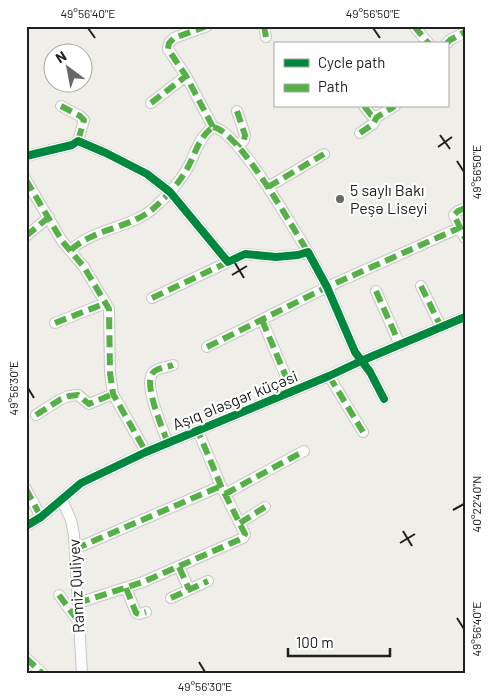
<svg xmlns="http://www.w3.org/2000/svg" width="491" height="700" font-family="Barlow,sans-serif">
<rect width="100%" height="100%" fill="#efeee9"/>
<g fill="none" stroke-linecap="round" stroke-linejoin="round">
<defs>
<path id="minor" d="M207 26 174 38 169 43 168 49 186 76 213 127
M264 26 266 37
M414 26 429 44
M446 44 450 40 465 32
M151 103 186 76
M61 106 80 116 84 120 78 141
M364 106 371 115 377 117
M237 111 245 135 244 140 238 146
M213 127C239 131 292 227 308 252
M360 133 373 124 377 117 395 106
M26 156 72 145 78 141 106 153 147 174 170 192 228 262 245 254 276 257 298 255 308 252 327 287 355 352 370 372 384 399
M26 180 62 241 84 267 109 309 110 373 113 394 146 452
M268 187 324 154
M465 208 458 211 454 215 465 238
M26 236 49 217
M71 250C94 228 133 228 155 207 167 196 179 183 187 169 196 153 198 138 213 127
M421 286 441 327
M376 291 400 345
M152 298 228 262
M262 320 292 391
M55 323 106 303
M207 347 327 287 459 228
M329 376 363 432
M36 415 61 399 69 396 78 395 89 404 113 394
M168 443C163 430 144 386 152 374 155 368 168 367 173 365
M26 489 41 517
M225 494 304 451
M62 500 71 520 74 535 82 674
M240 523 265 507
M26 526 41 517 81 483 146 452 329 376 361 361 465 317
M75 549 221 486
M179 567 189 589
M126 588 136 613 139 614 146 612
M59 595 78 621
M171 598 208 581
M78 603 143 582 243 538 245 534 221 486 198 431
M26 658 43 674"/>
</defs>
<use href="#minor" stroke="#c7c7c5" stroke-width="12"/>
<use href="#minor" stroke="#fdfcfc" stroke-width="10"/>
<path stroke="#55b145" stroke-width="6" stroke-dasharray="12 6" stroke-linecap="butt" d="M207 26 174 38 169 43 168 49 186 76 213 127
M264 26 266 37
M414 26 429 44
M446 44 450 40 465 32
M151 103 186 76
M61 106 80 116 84 120 78 141
M364 106 371 115 377 117
M237 111 245 135 244 140 238 146
M213 127C239 131 292 227 308 252
M360 133 373 124 377 117 395 106
M26 180 62 241 84 267 109 309 110 373 113 394 146 452
M268 187 324 154
M465 208 458 211 454 215 465 238
M26 236 49 217
M71 250C94 228 133 228 155 207 167 196 179 183 187 169 196 153 198 138 213 127
M421 286 441 327
M376 291 400 345
M152 298 228 262
M262 320 292 391
M55 323 106 303
M207 347 327 287 459 228
M329 376 363 432
M36 415 61 399 69 396 78 395 89 404 113 394
M168 443C163 430 144 386 152 374 155 368 168 367 173 365
M26 489 41 517
M225 494 304 451
M240 523 265 507
M75 549 221 486
M179 567 189 589
M126 588 136 613 139 614 146 612
M59 595 79 622
M171 598 208 581
M78 603 143 582 243 538 245 534 221 486 198 431
M26 658 43 674"/>
<defs>
<path id="cycleway" d="M26 156 72 145 78 141 106 153 147 174 170 192 228 262 245 254 276 257 298 255 308 252 327 287 355 352 370 372 384 399
M26 526 41 517 81 483 146 452 329 376 361 361 465 317"/>
</defs>
<use href="#cycleway" stroke="#fff" stroke-width="11"/>
<use href="#cycleway" stroke="#00873e" stroke-width="8"/>
</g>
<path fill="none" stroke="#202020" stroke-width="2" d="M88 28 95 38M373 28 380 38M440 135 450 149M438 147 452 137M457 161 464 172M235 263 244 278M232 275 247 266M28 388 34 398M453 510 464 504M403 531 412 546M400 543 415 534M457 618 464 629M199 662 205 672"/>
<circle fill="#686866" stroke="#fff" stroke-width="2" cx="340" cy="199" r="5"/>
<g text-anchor="middle" stroke-width="4.5" stroke-linejoin="round" paint-order="stroke">
<g font-size="16" fill="#202020" stroke="#fff" text-anchor="start">
<text x="350" y="196">5 saylı Bakı<tspan x="350" dy="18">Peşə Liseyi</tspan></text>
</g>
<g font-size="16" fill="#202020" stroke="#fff">
<text transform="translate(235 400) rotate(-22)" y="6">Aşıq Ələsgər küçəsi</text>
<text transform="translate(76 586) rotate(-93)" y="6">Ramiz Quliyev</text>
</g>
</g>
<rect width="491" height="700" fill="none" stroke="#ffffff" stroke-width="55"/>
<rect x="274" y="42" width="175" height="65" fill="#ffffff" stroke="#a6a6a6"/>
<rect x="284" y="59" width="25" height="8" fill="#00873e" stroke="#a6a6a6"/>
<text x="318" y="68" font-size="15" fill="#202020">Cycle path</text>
<rect x="284" y="84" width="25" height="8" fill="#55b145" stroke="#a6a6a6"/>
<text x="318" y="92" font-size="15" fill="#202020">Path</text>
<g transform="translate(68 68) rotate(328)"><circle r="24" fill="#ffffff" stroke="#a6a6a6"/>
<path d="M0-4L9 19L0 12L-9 19Z" fill="#686866"/>
<text y="-8" font-size="14" font-weight="bold" text-anchor="middle" fill="#202020">N</text>
</g>
<path d="M288 648v8h102v-8" fill="none" stroke="#202020" stroke-width="2.5"/>
<text x="296" y="648" font-size="15" fill="#202020" stroke="#ffffff" stroke-width="4" paint-order="stroke">100 m</text>
<rect x="28" y="28" width="436" height="644" fill="none" stroke="#202020" stroke-width="2"/>
<g font-size="12" text-anchor="middle" fill="#202020">
<text x="88" y="18">49°56'40"E</text>
<text x="373" y="18">49°56'50"E</text>
<text transform="translate(477 172) rotate(-90)" y="4">49°56'50"E</text>
<text transform="translate(14 388) rotate(-90)" y="4">49°56'30"E</text>
<text transform="translate(477 504) rotate(-90)" y="4">40°22'40"N</text>
<text transform="translate(477 629) rotate(-90)" y="4">49°56'40"E</text>
<text x="205" y="691">49°56'30"E</text>
</g>
</svg>
